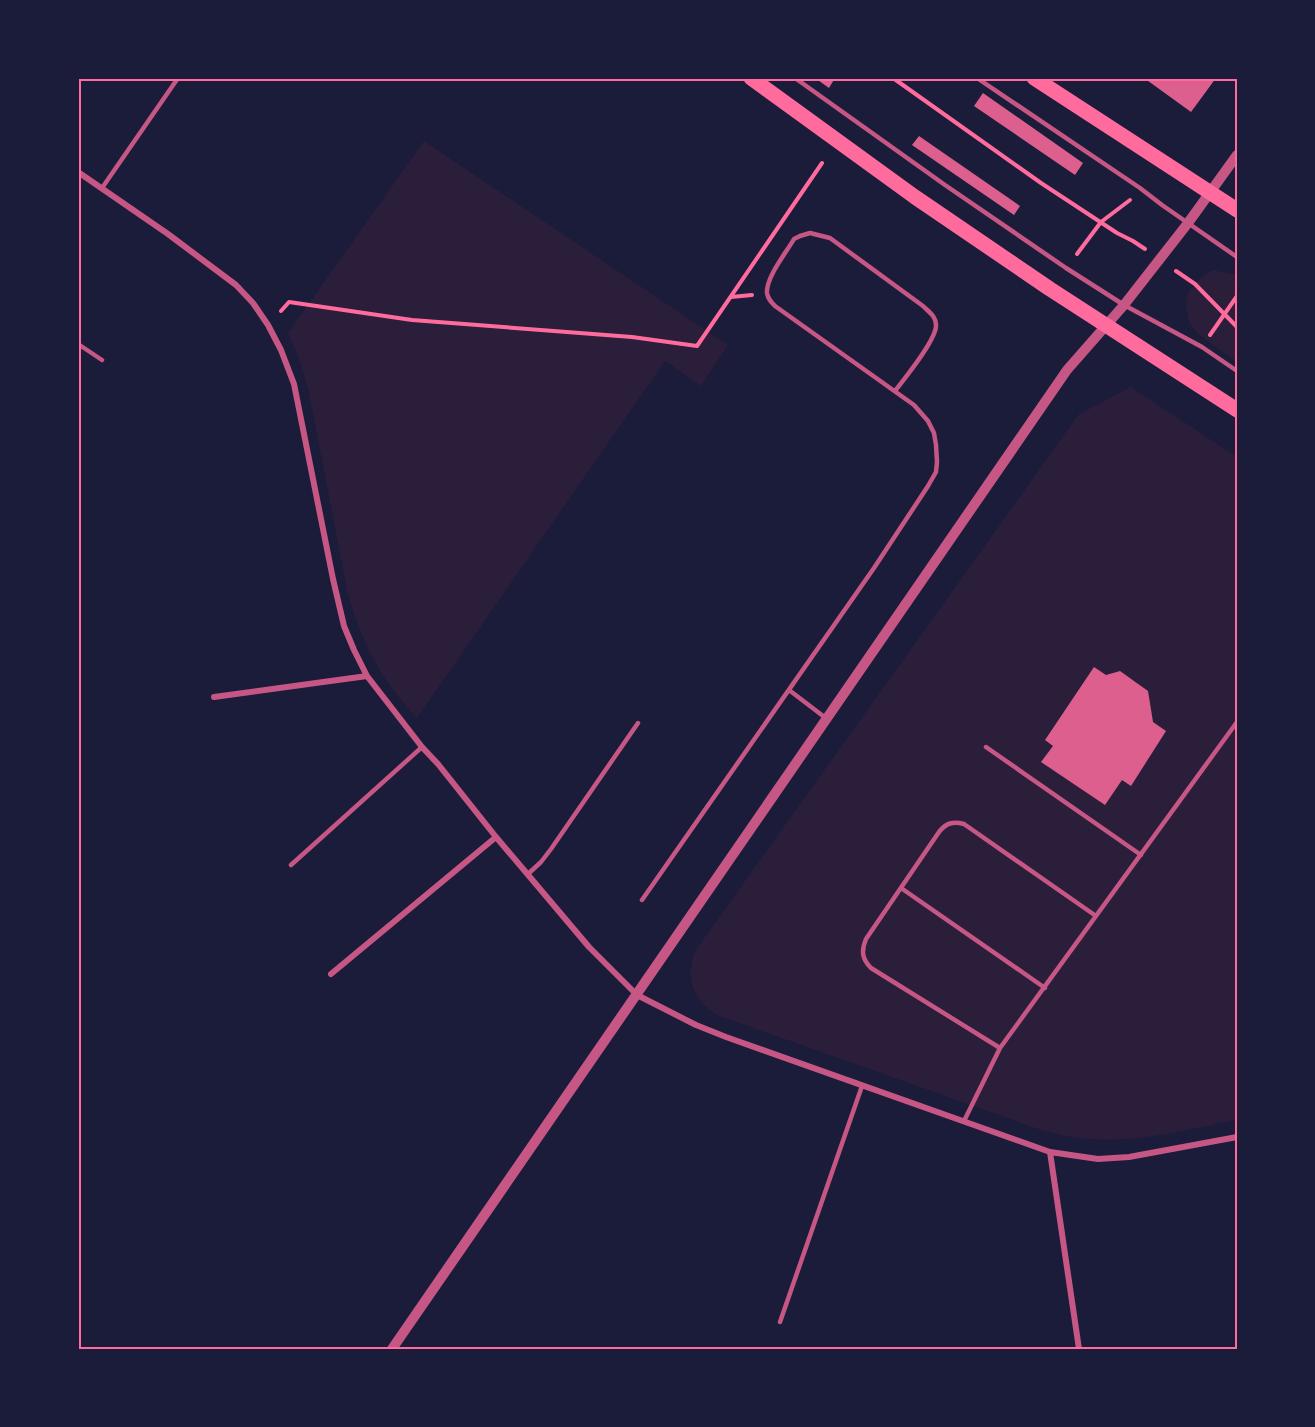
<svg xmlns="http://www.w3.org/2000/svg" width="1315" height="1427" font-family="'Roboto Condensed',sans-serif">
<rect width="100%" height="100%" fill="#1b1b3a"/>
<path fill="#2a1e3b" d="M424 141 728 345 701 386 665 361 417 718C380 678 361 643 347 590L309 393 300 361 288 333Z
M1213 270 1237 275V362L1199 335 1189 322 1186 305 1188 292 1200 279Z
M1131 387 1237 457V1120C1189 1129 1140 1143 1091 1139 1074 1138 1057 1134 1041 1130L717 1015C692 999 685 979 695 951L1079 414Z"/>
<path fill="#dd5f8e" d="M815 78H835L829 88Z
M1144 78H1216L1191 112Z
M983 93 1083 163 1075 175 974 106Z
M919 136 1020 206 1014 215 912 145Z
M1094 667 1106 675 1120 671 1148 691 1153 722 1166 731 1131 786 1122 780 1105 805 1041 762 1053 746 1045 740Z"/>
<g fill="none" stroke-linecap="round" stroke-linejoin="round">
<path stroke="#ff6b9d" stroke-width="4" d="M893 78 1041 183 1117 233 1133 241 1145 249
M1077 254 1101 222 1130 200
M1176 271 1195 284 1237 327
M731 297 752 295
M281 311 289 302 412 320 632 337 697 346 822 163
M1210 335 1237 296"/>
<path stroke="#c65784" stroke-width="4.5" d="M795 78 945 185 1066 268 1124 305 1202 347 1237 371
M977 78 1140 188 1162 205 1237 257
M102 188 178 78
M78 344 102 360
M789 690 827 719
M986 747 1141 855
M291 865 422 747
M528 874 541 862 551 849 638 723
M901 888 1045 988
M642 900 874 568 928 486 936 472 937 462 936 445 934 433 928 421 914 405 775 306C771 302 768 299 767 293 766 277 786 253 794 239L800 236 810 233 830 238 923 306C929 312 936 316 936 325 937 339 905 378 895 391
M1000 1048 871 968C862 959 861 951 866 939L939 832C946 823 953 821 964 824L1096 916
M964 1121 1000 1048 1237 722
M780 1322 862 1086"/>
<path stroke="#c65784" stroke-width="6" d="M78 172 168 234 236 285 253 303 268 325 281 350 294 384 333 579 344 626 354 650 367 676 422 747 438 764 496 837 589 947 637 995 696 1025 726 1037 1050 1152 1098 1159 1129 1157 1237 1137
M214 697 367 676
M331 974 496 837
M1050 1152 1079 1349"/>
<path stroke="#c65784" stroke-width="10" d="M392 1349 1067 370 1124 305 1188 223 1237 155"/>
<path stroke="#ff6b9d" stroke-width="15" d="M751 78 915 197 1050 289 1237 410
M1034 78 1237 210"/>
</g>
<rect width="1315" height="1427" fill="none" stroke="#1b1b3a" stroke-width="159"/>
<rect x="80" y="80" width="1156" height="1268" fill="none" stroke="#ff6b9d" stroke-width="2"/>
</svg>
